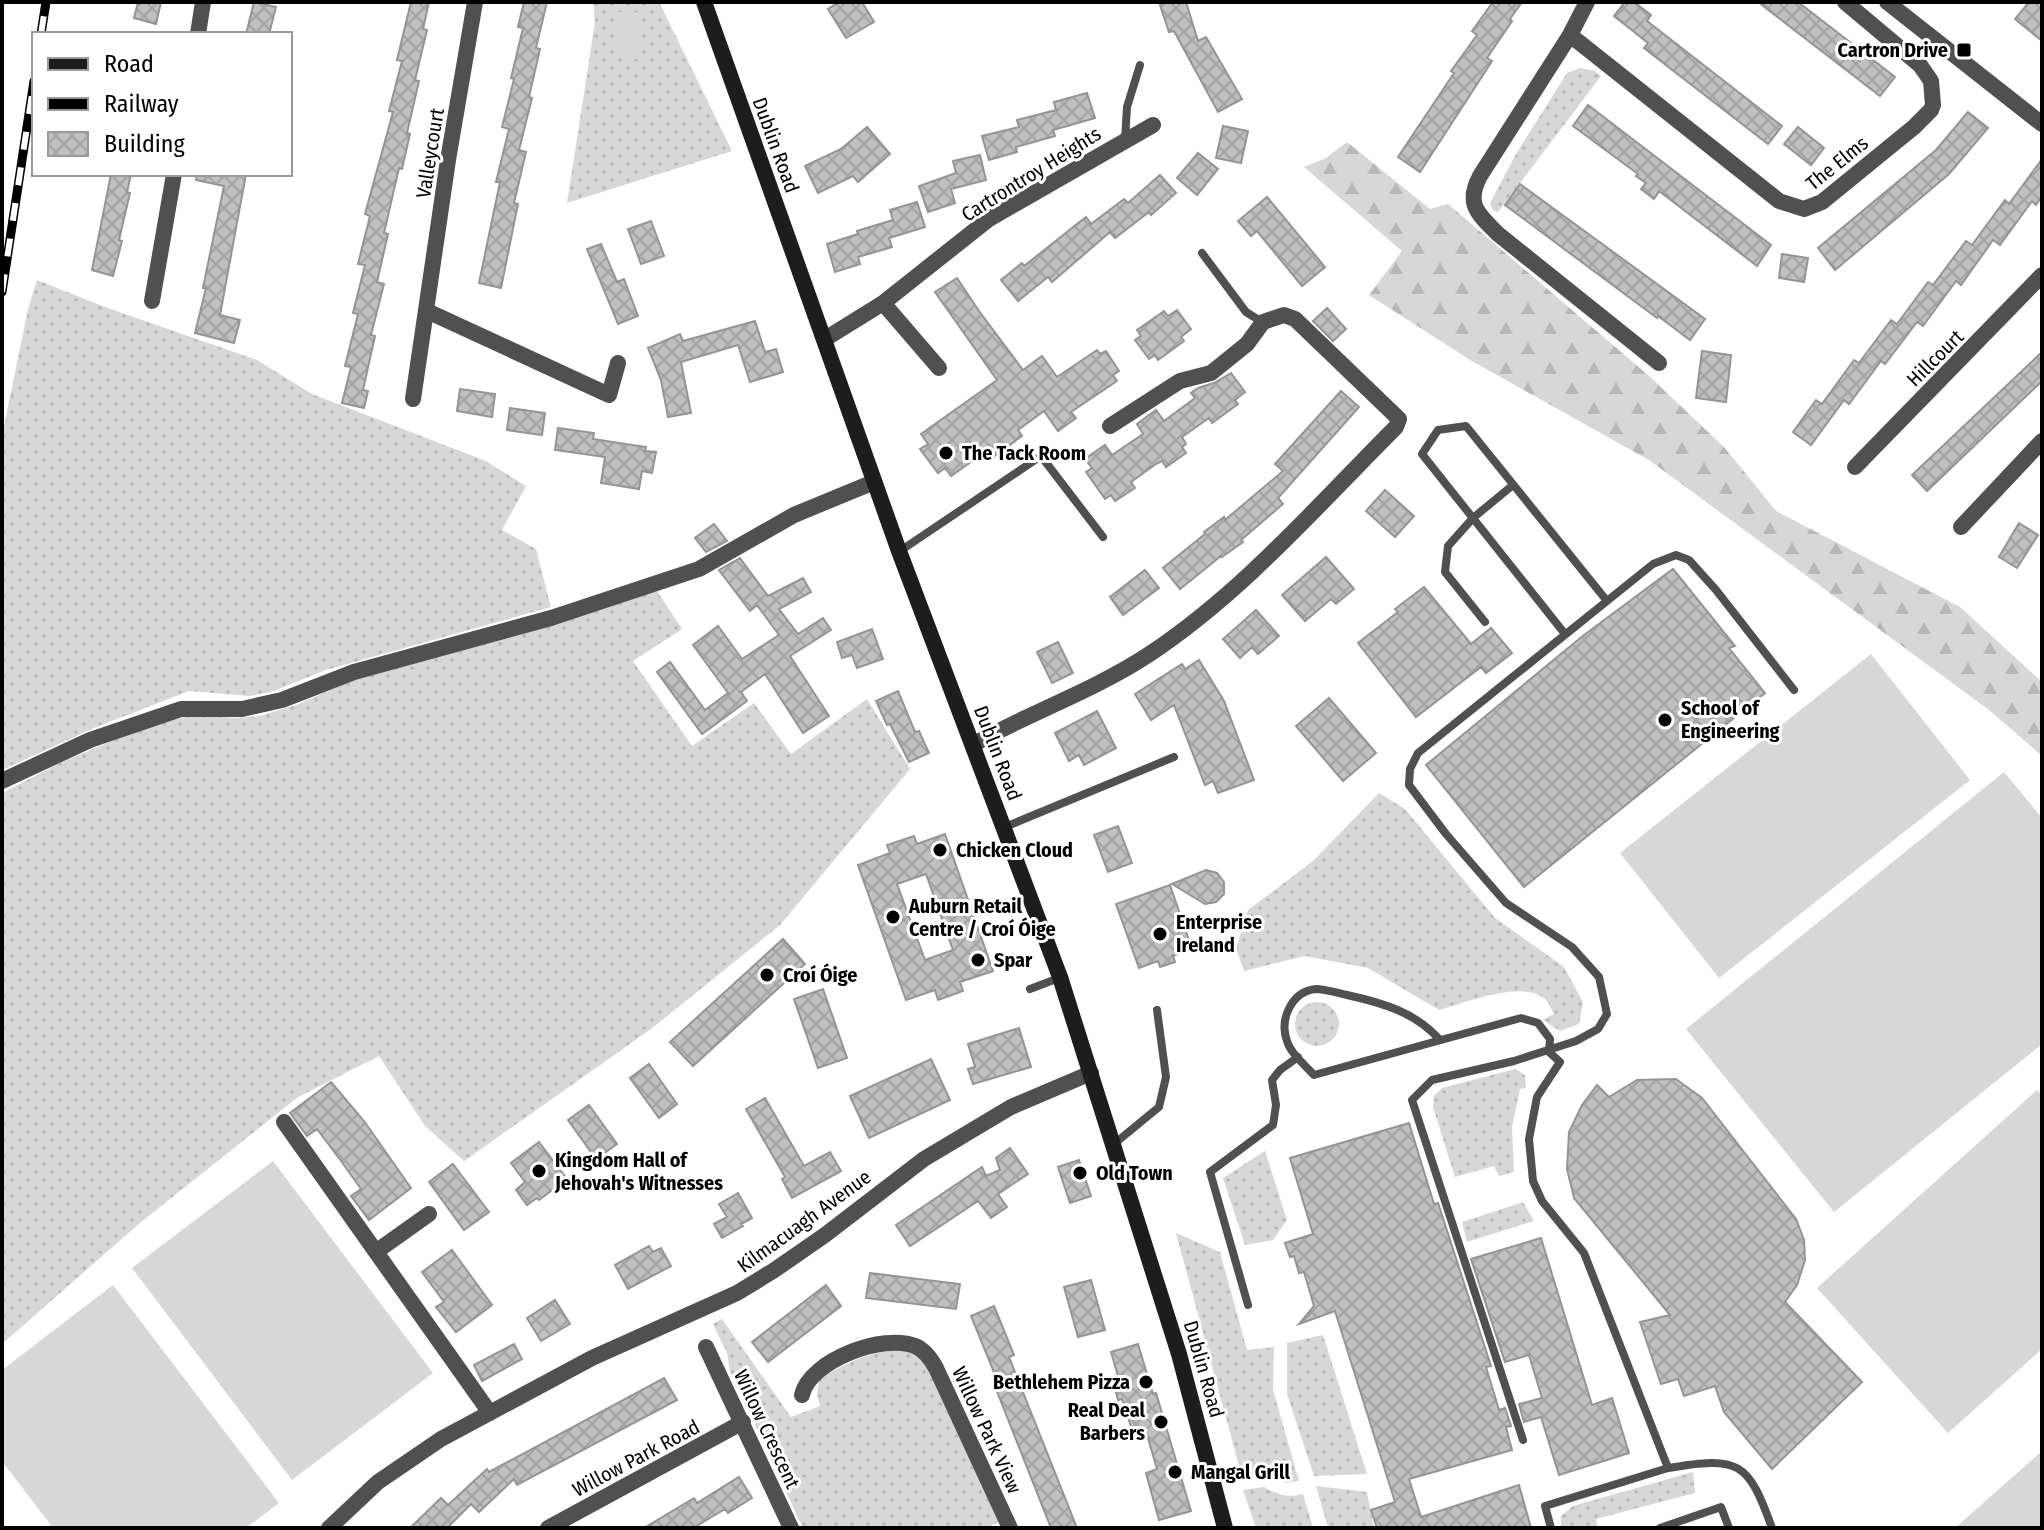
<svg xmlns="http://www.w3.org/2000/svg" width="2044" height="1530" font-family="'Fira Sans Condensed',sans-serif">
<defs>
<pattern id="grass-dots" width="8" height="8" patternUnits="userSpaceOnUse" patternTransform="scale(2)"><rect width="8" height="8" fill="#d7d7d7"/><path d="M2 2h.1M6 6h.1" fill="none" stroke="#b7b7b7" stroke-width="1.8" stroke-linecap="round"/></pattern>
<pattern id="forest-firs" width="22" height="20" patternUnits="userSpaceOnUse" patternTransform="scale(2)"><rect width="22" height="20" fill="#d7d7d7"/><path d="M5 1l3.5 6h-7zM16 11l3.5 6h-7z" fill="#b7b7b7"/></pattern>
<pattern id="building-cross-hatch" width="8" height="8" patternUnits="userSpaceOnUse" patternTransform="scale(2)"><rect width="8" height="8" fill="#c0c0c0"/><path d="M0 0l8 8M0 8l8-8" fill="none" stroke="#a3a3a3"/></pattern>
</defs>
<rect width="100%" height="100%" fill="#fff"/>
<path fill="url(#grass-dots)" d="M593 2H659L732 151 567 203 595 22Z
M1580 68 1595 71 1601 76 1498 212 1493 210 1490 203 1516 154 1567 73Z
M37 280 105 307 257 360 312 394 486 461 526 486 502 530 536 549 551 607 326 670 271 692 249 696 189 691 94 728 2 770V436L28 309Z
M657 591 682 629 633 661 692 746 754 703 791 754 867 699 910 769 780 925 651 1029 464 1161 425 1126 379 1056 298 1097 141 1222 2 1344V793L62 762 148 726 196 714 236 718 259 716 296 705 367 674Z
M1379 793 1405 809 1495 918 1564 967 1583 1002 1579 1024 1560 1031 1543 1020 1554 1014C1551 1009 1548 1001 1544 998 1521 980 1465 1003 1439 1010L1368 968 1305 956 1244 971 1236 948 1248 910 1313 861Z
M1295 1024a22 22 0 1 1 44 0a22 22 0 1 1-44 0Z
M1515 1069 1525 1075 1526 1088 1520 1089 1512 1127 1514 1172 1499 1176 1494 1166 1455 1177 1433 1107 1434 1096 1442 1088Z
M1265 1151 1287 1220 1273 1240 1245 1245 1223 1178Z
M1523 1202 1534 1221 1467 1242 1462 1222Z
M1176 1233 1220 1252 1247 1350 1274 1347 1273 1390 1299 1481 1285 1483 1268 1476 1242 1477Z
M722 1319 791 1417 820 1406 817 1395 819 1380C840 1365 892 1339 917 1356 937 1370 985 1492 999 1522L986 1528H803L730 1371 727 1353 713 1324Z
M1323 1335 1367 1474 1314 1476 1287 1394V1343Z
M1693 1472 1695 1493 1596 1519 1598 1528H1561V1516L1573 1506Z
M1316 1486 1367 1492 1374 1528H1328Z
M1264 1487C1278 1495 1287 1498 1303 1494L1313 1528H1256L1243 1490Z"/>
<path fill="url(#forest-firs)" d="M1347 142 1430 209 1448 204 1648 375 1724 447 1776 511 1960 607 2042 682V756L1989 710 1649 460 1470 360 1369 295 1402 251 1304 167 1326 158Z"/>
<path fill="#d7d7d7" d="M619 12 642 13 640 59 617 58Z
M1871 654 1970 780 1719 978 1620 853Z
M2004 772 2042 818V1044L1834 1212 1686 1029Z
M2037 1090 2042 1095V1349L1948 1433 1817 1288Z
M273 1161 433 1373 292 1480 132 1268Z
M113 1285 279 1503 246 1528H53L2 1461V1370Z
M2042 1451V1528H1955Z"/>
<path fill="url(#building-cross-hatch)" stroke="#949494" stroke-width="2" fill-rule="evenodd" d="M138 2H161L156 24 134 18Z
M254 2 276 7 269 34H246Z
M411 2H429L423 29 427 30 415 80 419 81 407 133 410 134 402 169 399 168 384 233 388 234 377 282 384 284 371 335 375 336 363 390 368 391 364 408 342 403 351 367 345 366 358 314 353 313 365 265 358 264 370 216 365 214 393 112 389 111 402 61 397 60Z
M524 2H547L536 48 540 49 529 97 532 98 519 150 526 152 514 203 518 204 501 288 479 283 500 182H496L509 129 502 127 514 79 511 78 523 28 518 27Z
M839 2H862L874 22 846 38 828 9Z
M1159 2H1186L1198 41 1206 37 1242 99 1218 112 1174 31 1169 32Z
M1493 2H1522L1510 19 1512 21 1487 58 1492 61 1420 172 1398 157 1454 73 1451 71 1477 35 1472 31Z
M1625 2H1634L1651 15 1647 21 1782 126 1768 144 1644 48 1648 43 1614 16Z
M1758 2H1798L1895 77 1880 96Z
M2029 2H2042V41L2015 19Z
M1087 93 1095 118 1053 130 1055 136 1016 147 1017 152 989 160 982 136 1019 127 1017 120 1056 110 1054 102Z
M1588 105 1771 245 1757 266 1659 191 1654 199 1641 189 1646 183 1636 176 1638 174 1573 126Z
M1968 112 1988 128 1949 174 1835 270 1818 248 1936 150Z
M1223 126 1248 131 1241 163 1216 158Z
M867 127 890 154 858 182 853 176 818 193 805 166 841 149Z
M1798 127 1824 148 1811 165 1784 144Z
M1198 153 1218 169 1197 195 1177 178Z
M980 155 986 180 951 189 955 203 928 212 919 186 956 173 953 161Z
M2042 159V196L2036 205 2032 201 2000 245 1993 240 1961 285 1956 281 1923 326 1917 322 1885 364 1881 361 1849 404 1844 400 1811 445 1793 432 1816 400 1822 404 1854 360 1859 363 1891 320 1897 324 1928 282 1933 285 1966 241 1972 245 2005 200 2009 204Z
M111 174H131L127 192 130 193 119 240 122 241 113 276 92 270Z
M197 174H246L220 315 240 320 234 343 195 333 206 288H203L224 186 196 180Z
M1160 175 1176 193 1151 215 1149 212 1115 238 1110 232 1052 282 1048 277 1018 301 1001 280 1022 263 1024 266 1086 217 1091 224 1124 199 1128 203Z
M1520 184 1705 319 1690 340 1658 316 1657 318 1505 205Z
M1267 197 1325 267 1302 286 1257 231 1251 236 1238 221Z
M917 202 925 227 889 238 892 247 858 257 860 264 835 272 827 244 858 234 857 231 893 220 890 210Z
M651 221 664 256 641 264 628 229Z
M601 244 617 282 624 279 638 316 618 324 587 249Z
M1782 254 1808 258 1804 282 1779 278Z
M957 278 979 311 1023 370 1042 356 1057 377 1097 350 1100 354 1106 351 1119 371 1113 375 1117 381 1071 412 1076 418 1058 431 1044 411 1018 430 1022 436 993 457 988 450 951 476 945 468 938 473 920 449 928 444 921 434 997 380 935 292Z
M1327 308 1346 329 1333 341 1313 321Z
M1177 310 1191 329 1181 337 1184 341 1158 360 1155 355 1149 359 1135 340 1141 336 1137 330 1164 311 1168 316Z
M755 321 765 352 776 349 783 372 750 382 738 345 681 362 691 413 668 417 661 380 648 348 680 334 683 341Z
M1702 351 1731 355 1726 402 1696 398Z
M2042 352V381L1927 491 1912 475Z
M1231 373 1245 392 1235 400 1238 404 1212 423 1209 418 1182 437 1186 444 1182 447 1186 453 1166 467 1162 461 1156 464 1131 482 1135 488 1115 501 1111 495 1105 499 1086 472 1092 468 1085 459 1105 445 1112 455 1143 434 1137 424 1156 410 1164 421 1195 398 1191 393 1198 388 1214 383Z
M460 389 495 394 492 417 457 411Z
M1341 391 1359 407 1278 498 1283 504 1241 540 1243 542 1222 557 1221 556 1180 589 1163 568 1205 534 1204 532 1224 517 1225 520 1283 471 1275 464Z
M510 408 545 413 542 435 507 430Z
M558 428 594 433 593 439 646 447 645 451 656 452 652 473 642 471 639 489 601 483 605 457 555 450Z
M1385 490 1414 516 1395 537 1366 511Z
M2019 523 2038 535 2017 568 1999 557Z
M714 524 727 541 706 552 695 538Z
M1326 557 1354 589 1336 604 1331 599 1305 621 1282 595Z
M740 558 768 596 803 578 811 592 779 609 798 634 823 618 831 630 790 656 829 716 803 733 765 674 741 692 747 701 702 734 657 672 670 662 705 710 728 693 693 645 718 626 742 659 779 635 757 605 750 611 719 570Z
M1673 569 1735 646 1729 648 1765 693 1524 887 1426 765 1584 635Z
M1145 570 1159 588 1123 615 1110 597Z
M1424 587 1471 644 1491 628 1512 653 1486 673 1481 667 1416 717 1358 643 1398 612 1395 609Z
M1256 610 1279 636 1258 654 1252 647 1240 658 1223 639Z
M872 629 883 659 857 668 852 655 842 658 837 642Z
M1058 642 1073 673 1052 683 1037 652Z
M1199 660 1224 701 1254 780 1218 793 1213 781 1205 785 1174 705 1151 720 1135 694 1182 664 1185 669Z
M898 691 915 732 919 731 929 753 909 762 890 724 887 725 876 701Z
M1329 698 1376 753 1343 781 1296 726Z
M1097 711 1116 748 1084 765 1079 755 1069 761 1055 733Z
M1118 826 1132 863 1108 872 1094 835Z
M945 834 993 971 960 982 963 991 938 1000 935 990 906 1000 858 865 890 853 887 845 914 836 917 844ZM926 874 953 950 925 960 897 884Z
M1206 870 1217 873 1224 882V894L1216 902 1205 904 1172 884Z
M1170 885 1192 949 1173 956 1175 962 1160 967 1158 961 1139 968 1116 904Z
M783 939 805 964 693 1066 670 1042Z
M823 989 847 1058 818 1068 794 999Z
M1019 1028 1031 1067 973 1084 968 1069 975 1067 968 1044Z
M931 1059 950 1100 869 1138 850 1096Z
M649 1064 677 1104 659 1118 630 1078Z
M1676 1079 1702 1098 1796 1219 1804 1240 1805 1260 1797 1285 1785 1302 1862 1382 1772 1469 1724 1412 1715 1386 1684 1396 1678 1379 1661 1384 1640 1322 1670 1315 1574 1198 1567 1169 1569 1132 1582 1105 1597 1085 1609 1097 1637 1080Z
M331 1082 364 1121 411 1188 369 1220 351 1196 361 1189 341 1161 317 1129 307 1136 290 1113Z
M765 1098 804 1166 830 1152 841 1171 792 1198 782 1179 785 1177 746 1109Z
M589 1105 617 1144 596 1159 568 1120Z
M1409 1123 1434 1204 1438 1203 1491 1366 1486 1367 1499 1410 1505 1408 1511 1426 1506 1427 1512 1450 1409 1479 1421 1517 1519 1485 1531 1528H1377L1371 1510 1395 1502 1335 1311 1299 1324 1314 1306 1304 1272 1299 1273 1294 1256 1290 1257 1285 1243 1313 1234 1290 1158Z
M539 1142 567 1179 539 1200 537 1198 527 1205 516 1190 525 1182 511 1163Z
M1010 1148 1028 1174 998 1194 1007 1207 991 1218 978 1201 910 1246 896 1225 982 1167 986 1176 1000 1170 996 1158Z
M1079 1160 1091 1196 1070 1203 1058 1167Z
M453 1164 489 1212 464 1230 429 1182Z
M738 1193 752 1218 741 1224 743 1226 722 1238 714 1224 727 1217 719 1204Z
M1541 1238 1592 1405 1612 1398 1629 1453 1559 1475 1541 1417 1524 1422 1519 1404 1542 1398 1529 1355 1505 1362 1471 1259Z
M649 1246 653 1252 661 1248 671 1266 628 1289 615 1265Z
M452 1250 492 1305 456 1332 436 1307 444 1302 422 1272Z
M870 1273 960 1284 956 1309 866 1298Z
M1091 1280 1105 1330 1078 1337 1064 1287Z
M826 1285 841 1306 768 1362 752 1342Z
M555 1300 570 1324 541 1341 527 1318Z
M994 1306 1014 1355 1009 1357 1077 1528H1051L994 1384 998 1382 971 1316Z
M514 1344 522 1359 482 1381 474 1365Z
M1138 1344 1153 1394 1156 1393 1191 1511 1159 1520 1146 1473 1157 1469 1147 1435 1135 1439 1122 1399 1118 1400 1112 1378 1118 1376 1111 1352Z
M664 1378 677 1400 517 1485 514 1479 479 1512 471 1504 447 1528H410L441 1498 448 1505 487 1469 489 1472Z
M739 1477 752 1498 728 1513 725 1509 693 1528H644L694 1498 697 1503Z"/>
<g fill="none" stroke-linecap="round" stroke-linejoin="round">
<path stroke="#505050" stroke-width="8" d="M1125 140 1127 107 1140 65
M1202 253 1246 312 1262 322
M900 551 1041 456 1103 537
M1485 622 1445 572 1448 546 1473 518 1513 485
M1565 634 1422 454 1438 430 1466 426 1607 601
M1005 827 1174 757
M1030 989 1059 978
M1440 1040C1415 1012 1383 1003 1347 995 1337 993 1326 989 1316 989 1292 991 1279 1019 1287 1041 1291 1054 1305 1065 1314 1075L1521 1018 1538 1023 1550 1039 1549 1052 1560 1062 1537 1097 1529 1139 1533 1181 1542 1201 1584 1253 1668 1468C1739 1456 1748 1461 1772 1528
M1114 1144 1159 1107 1166 1077 1157 1010
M1248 1305 1210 1172 1273 1125 1276 1105 1272 1080 1280 1070 1298 1057
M1523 1440 1412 1100 1432 1080 1514 1061 1576 1041 1598 1029 1607 1014 1599 977 1572 947 1506 903 1446 834 1409 785 1410 769 1418 753 1653 564 1676 555 1689 560 1716 590 1794 690
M1551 1528 1545 1506 1668 1468
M1660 1528 1721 1507 1729 1528"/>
<path stroke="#505050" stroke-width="16" d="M1587 2 1570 35 1779 201 1804 209 1822 202 1914 127 1931 110 1933 105 1931 81 1920 65 1845 2
M198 34 203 2
M1570 35 1480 176C1465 204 1478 214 1498 234L1659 363
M152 301 174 174
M883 303 939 368
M427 311 609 395 618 363
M825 339 883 303 989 219 1153 125
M413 399 448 160 475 2
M1855 467 2042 275
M1961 527 2042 441
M974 744C1031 712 1093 691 1148 655 1242 593 1317 506 1396 427L1399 419 1295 319 1284 315 1263 322 1247 344 1211 373 1180 381 1110 426
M2 781 90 740 181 709H242L282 700 354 672 551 618 699 569 794 515 874 482
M284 1122 490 1413
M377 1251 429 1214
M706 1347 791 1528
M802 1395C810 1360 884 1333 915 1346 925 1350 931 1359 936 1368L1010 1528
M329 1528 378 1482 441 1439 592 1358 737 1293 773 1271 825 1235 924 1159 1011 1107 1091 1073
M548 1528 743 1422"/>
<path stroke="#505050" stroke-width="16" d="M1887 2 2042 124"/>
<path stroke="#1d1d1d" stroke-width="16" d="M704 2 899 551 1060 977 1179 1354 1225 1528"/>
<defs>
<path id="rail" d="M41 34 46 2
M2 292 34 81"/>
</defs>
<use href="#rail" stroke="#000" stroke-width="9"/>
<use href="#rail" stroke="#fff" stroke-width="6" stroke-dasharray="18" stroke-linecap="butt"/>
</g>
<g fill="#000" stroke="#fff" stroke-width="3">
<rect x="1956" y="42" width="16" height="16" rx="4"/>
<circle cx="946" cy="453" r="8"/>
<circle cx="1665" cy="720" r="8"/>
<circle cx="940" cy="850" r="8"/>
<circle cx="893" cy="917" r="8"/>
<circle cx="1160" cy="934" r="8"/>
<circle cx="978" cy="960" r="8"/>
<circle cx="767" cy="975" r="8"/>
<circle cx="539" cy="1171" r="8"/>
<circle cx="1080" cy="1173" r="8"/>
<circle cx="1146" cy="1382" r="8"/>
<circle cx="1161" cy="1422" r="8"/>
<circle cx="1175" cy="1472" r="8"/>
</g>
<g text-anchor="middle" stroke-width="6" stroke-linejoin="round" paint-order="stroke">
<g font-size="20" font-weight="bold" fill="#000" stroke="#fff" text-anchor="start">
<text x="1948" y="57" text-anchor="end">Cartron Drive</text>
<text x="962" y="460">The Tack Room</text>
<text x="1681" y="715">School of<tspan x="1681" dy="23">Engineering</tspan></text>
<text x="956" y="857">Chicken Cloud</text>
<text x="909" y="913">Auburn Retail<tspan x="909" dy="23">Centre / Croí Óige</tspan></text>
<text x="1176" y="929">Enterprise<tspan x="1176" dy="23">Ireland</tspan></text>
<text x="994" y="967">Spar</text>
<text x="783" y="982">Croí Óige</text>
<text x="555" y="1167">Kingdom Hall of<tspan x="555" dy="23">Jehovah's Witnesses</tspan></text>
<text x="1096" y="1180">Old Town</text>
<text x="1130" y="1389" text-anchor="end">Bethlehem Pizza</text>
<text x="1145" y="1417" text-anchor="end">Real Deal<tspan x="1145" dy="23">Barbers</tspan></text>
<text x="1191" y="1479">Mangal Grill</text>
</g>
<g font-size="20" fill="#000" stroke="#fff">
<text transform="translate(776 145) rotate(70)" y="7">Dublin Road</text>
<text transform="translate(430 153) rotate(-81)" y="7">Valleycourt</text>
<text transform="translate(1837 163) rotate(-39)" y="7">The Elms</text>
<text transform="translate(1031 174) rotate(-32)" y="7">Cartrontroy Heights</text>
<text transform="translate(1935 358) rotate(-45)" y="7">Hillcourt</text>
<text transform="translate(998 753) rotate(69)" y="7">Dublin Road</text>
<text transform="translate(804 1221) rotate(-36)" y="7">Kilmacuagh Avenue</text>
<text transform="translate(1204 1369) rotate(74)" y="7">Dublin Road</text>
<text transform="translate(767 1429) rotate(65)" y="7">Willow Crescent</text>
<text transform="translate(987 1430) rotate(65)" y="7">Willow Park View</text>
<text transform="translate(636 1458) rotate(-28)" y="7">Willow Park Road</text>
</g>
</g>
<rect width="2044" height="1530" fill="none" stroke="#000000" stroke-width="8"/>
<rect x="32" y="32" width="260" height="144" fill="#ffffff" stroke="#999999" stroke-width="2"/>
<rect x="48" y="58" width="40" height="12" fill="#1d1d1d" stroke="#999999" stroke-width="2"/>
<text x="104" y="72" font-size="24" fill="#000000">Road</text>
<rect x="48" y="98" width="40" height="12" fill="#000000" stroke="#999999" stroke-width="2"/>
<text x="104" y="112" font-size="24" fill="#000000">Railway</text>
<rect x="48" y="132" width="40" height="24" fill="url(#building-cross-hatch)" stroke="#999999" stroke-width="2"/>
<text x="104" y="152" font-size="24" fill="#000000">Building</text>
</svg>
